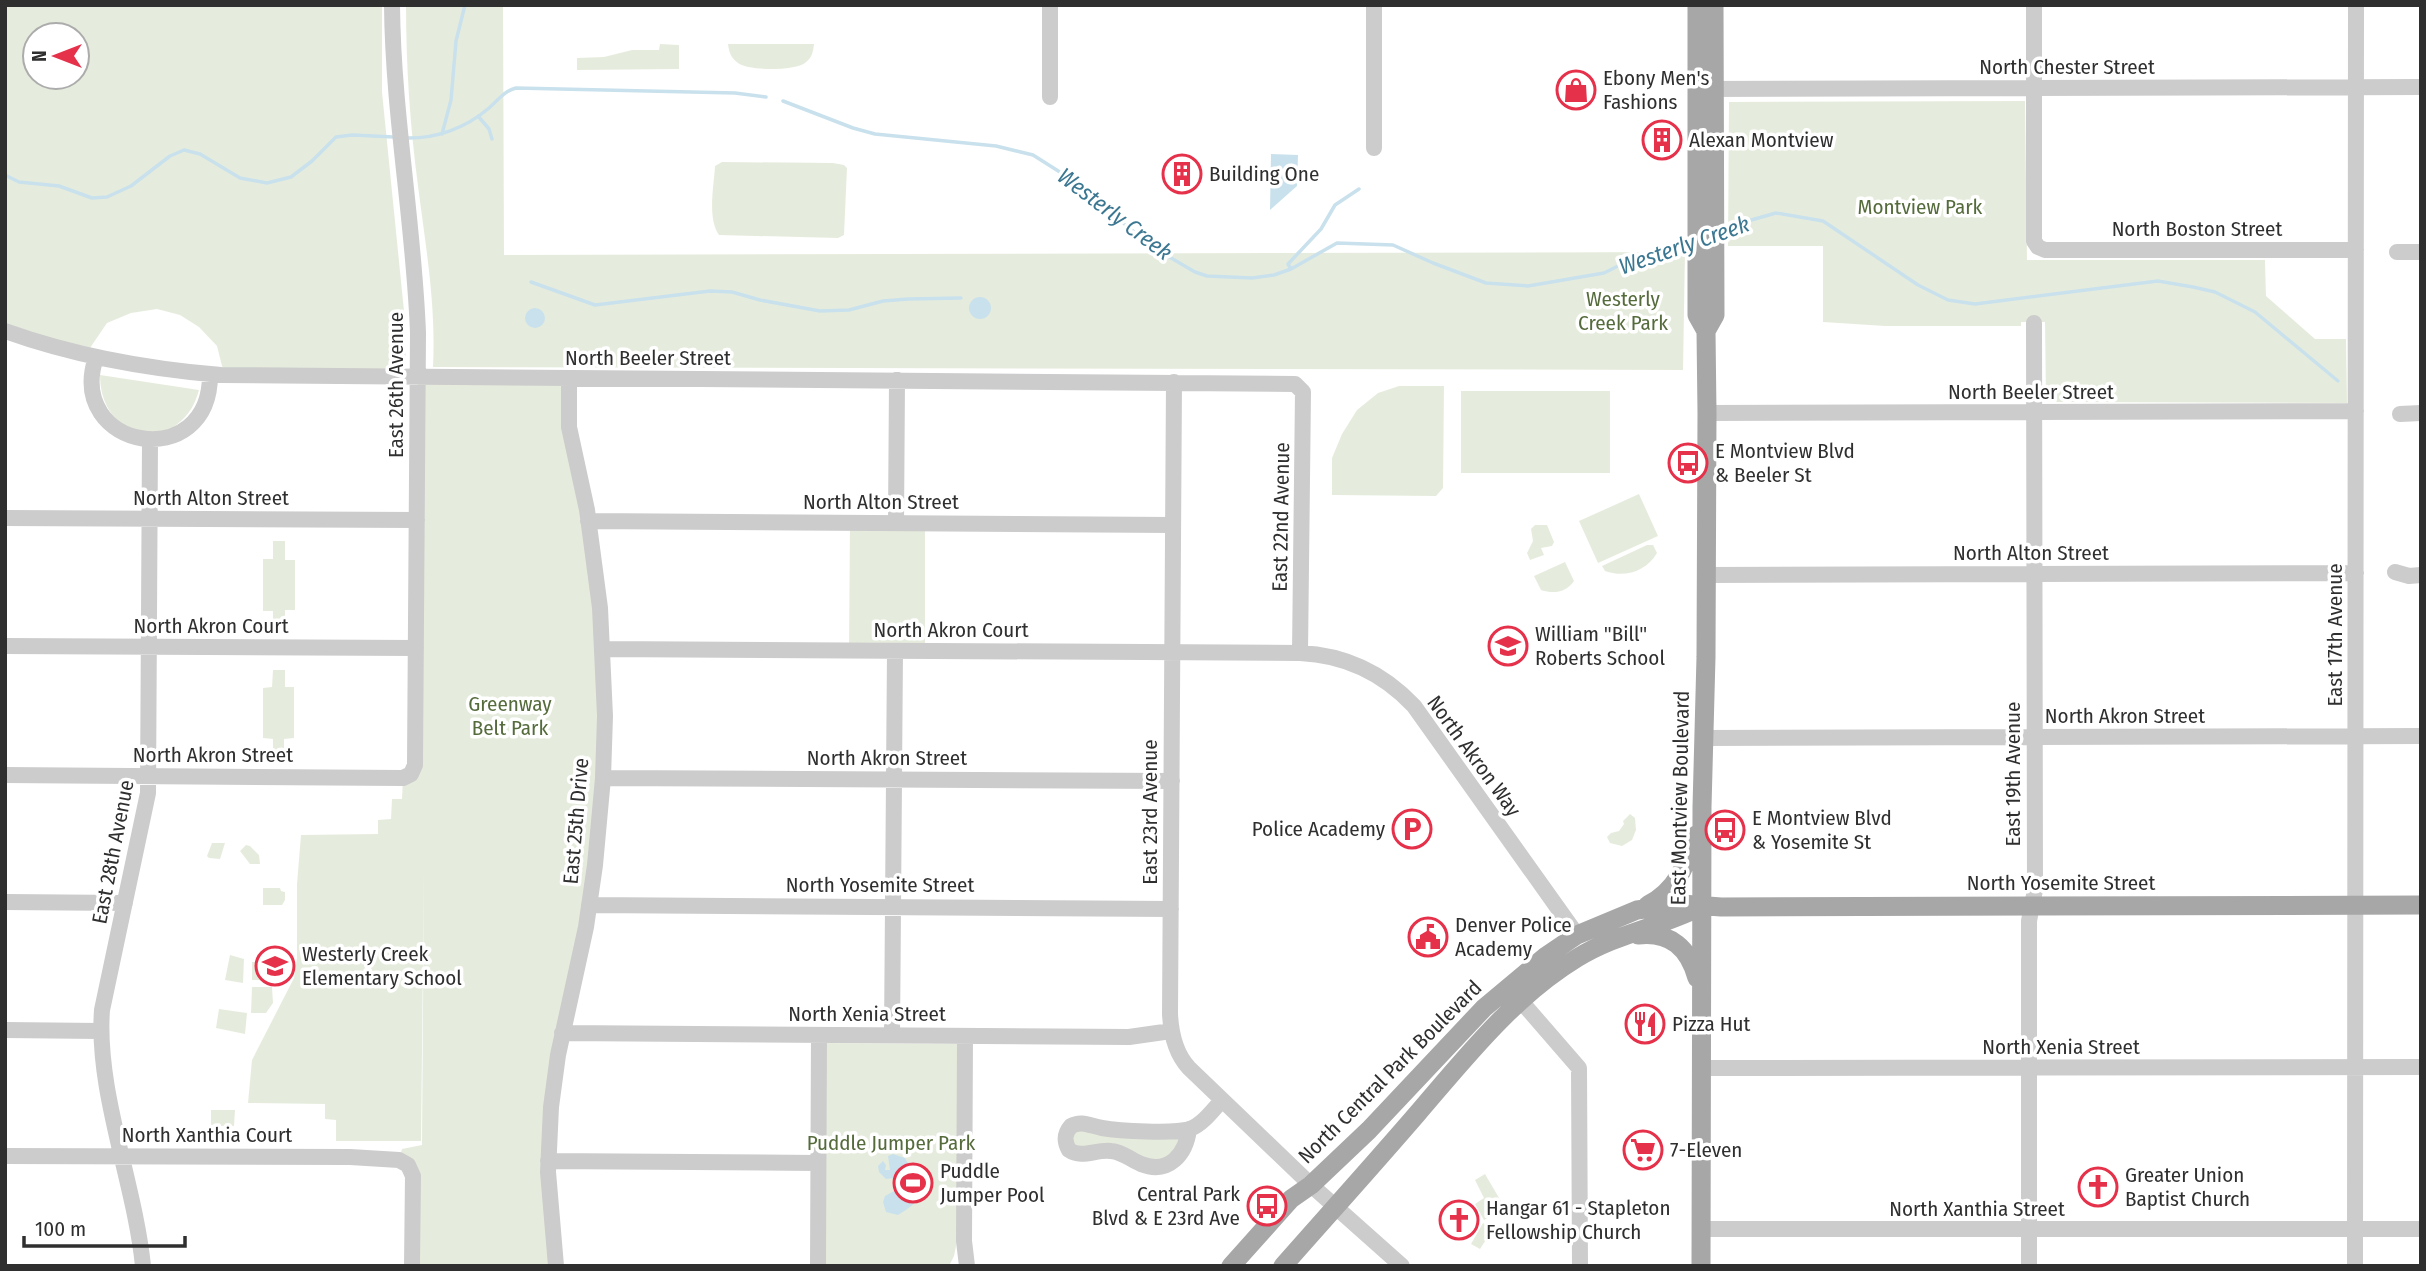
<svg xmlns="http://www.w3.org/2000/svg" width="2426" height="1271" font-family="'Fira Sans Condensed',sans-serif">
<rect width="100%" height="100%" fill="#fff"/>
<path fill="#e6ecdd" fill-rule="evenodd" d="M5 5H382V92L404 311 406 364 399 372 223 370 217 346 199 327 180 315 157 309 131 313 107 323 90 348 52 339 5 323ZM35 35H77V77H35Z
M406 5H503L504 255 1685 252 1683 370 433 367C436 304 426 249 418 186 410 126 406 66 406 5Z
M660 44 679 45V69L577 70V58L604 57 632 50H659Z
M728 44H814C813 52 812 58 805 63 793 71 749 71 738 63 731 58 729 52 728 44Z
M2025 101 2027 260H2265L2266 296 2315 339H2346L2347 403 2046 402 2045 322H2021V326H1885L1823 322V246H1728L1729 102Z
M722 162 833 163 844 165 847 168 844 235 838 238 719 235C707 218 714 186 715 166Z
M100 375 199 390C182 455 100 444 100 375Z
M418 377 569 378 587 510 603 778 553 1088 556 1266H412L413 1176 399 1160 402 1149 422 1145 424 871 421 1141H336V1120L325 1119V1104L248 1103 252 1060 294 978 297 958V884L301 835 378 834V820L391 819 392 799H402L403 778 411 774Z
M1399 386H1444L1443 488 1436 496 1332 495V458L1342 434 1357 410 1378 393Z
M1461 391H1610V473H1461Z
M1639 494 1658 536 1598 563 1579 521Z
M850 523H925V651H849Z
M1535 525H1547L1554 542 1552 546 1541 548 1544 555 1530 560 1527 553 1533 541 1531 529Z
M273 541H285V560H295V610H285V631H273V611H263V559H273Z
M1647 545H1653L1657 553C1646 572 1624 578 1605 571L1602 566Z
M1565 562 1574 581C1566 593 1553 594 1541 590L1534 576Z
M273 670H285V687H294V738L284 739V760H273V739L263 738V688L272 687Z
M1630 814 1635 818 1636 830 1632 840 1622 846 1610 843 1607 837 1611 833 1619 831 1624 824 1623 821Z
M212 843H225L220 859 209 858 207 856Z
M246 845 250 846 259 855 260 864H250L240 851Z
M263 888H280L281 891 285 892V900L282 905H263Z
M230 955 244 959 243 983 225 980Z
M252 962H286V980H252Z
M252 987H272L273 1003 266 1013H251Z
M219 1009 247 1013 245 1034 216 1028Z
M825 1043 957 1044V1241L954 1256 949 1266H824Z
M211 1110H235L234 1126H211Z
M1073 1129 1184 1137 1166 1161 1079 1151 1069 1135Z
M1485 1174 1505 1208 1484 1220 1475 1204 1484 1198 1475 1180Z
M1483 1223 1493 1229 1480 1249 1471 1244Z"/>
<path fill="#c9e1ec" d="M1271 154 1298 155 1297 186 1270 210Z
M969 308a11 11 0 1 1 22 0a11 11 0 1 1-22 0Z
M525 318a10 10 0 1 1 20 0a10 10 0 1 1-20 0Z
M893 1154 905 1158C908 1165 911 1164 916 1170 934 1190 914 1206 898 1215L886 1212 883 1202 885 1196 903 1186V1176L900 1173 894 1178 886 1179 879 1172 878 1166 883 1161 886 1165 885 1170H890L888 1156Z"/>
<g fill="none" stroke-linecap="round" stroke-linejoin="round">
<path stroke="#c9e1ec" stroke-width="3.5" d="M783 101 853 128 875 134 996 146 1033 155 1063 174 1154 248 1195 272 1207 276 1252 278 1274 275 1291 269 1337 243 1393 245 1433 263 1486 283 1528 286 1604 273 1630 260 1689 239
M478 116 489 129 492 139
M442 134 451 100 456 41 465 5
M405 138C436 139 466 128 489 108 498 100 504 91 516 88L735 93 766 97
M5 175 19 182 59 186 92 198 107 197 131 186 170 156 184 150 200 154 240 178 267 183 291 177 312 161 336 137 352 135 394 137
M1723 228 1776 213 1823 221 1918 285 1948 300 1975 304 2158 281 2193 287 2215 292 2255 312 2338 381
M1291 269 1288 264 1321 229 1335 205 1359 189
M531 282 595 305 710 291 732 292 760 300 820 311 849 310 883 301 908 299 961 298"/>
<path stroke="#ccc" stroke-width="16" d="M1050 5V97
M1374 5V148
M2034 5V241L2038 247 2045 250H2356
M1702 89 2421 87
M2397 252H2421
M5 331C75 356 147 369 221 375L1295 384 1303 392 1300 653
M96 357C65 450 211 475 210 374
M1174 382 1170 1014C1171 1034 1175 1053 1189 1068L1311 1185 1402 1266
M1707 413 2356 411
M2400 414 2421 413
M5 518 417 520
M588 521 1173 525
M896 523 897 380
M2395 572 2409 576 2421 575
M1706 575 2356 573
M5 646 416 648
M603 649 1300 653C1346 655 1383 673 1414 706L1577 935
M1704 738 2421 736
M5 775 403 778 411 774 415 765 418 333C414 223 393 115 392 5
M603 778 1172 781
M5 902 125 903
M589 905 1171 909
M1520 1000 1579 1068 1580 1266
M5 1030 100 1031
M562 1033 1129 1037 1171 1031
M892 1035 895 651
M965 1036 964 1241 967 1266
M1701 1068 2421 1067
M1189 1129C1186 1154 1169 1175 1141 1164 1131 1160 1123 1152 1111 1151 1096 1149 1082 1159 1069 1150 1064 1141 1064 1134 1071 1126 1082 1120 1090 1126 1102 1128 1119 1131 1174 1134 1190 1129 1203 1124 1213 1110 1222 1100
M5 1156 350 1157 399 1160 408 1165 413 1176 412 1266
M548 1161 818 1163
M1701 1229H2421
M143 1266C135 1184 96 1092 102 1010L148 793 150 440
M556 1266 548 1172 551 1107 558 1055 586 927 595 865 603 778 605 716 600 608 587 510 569 427V378
M818 1266 819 1035
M2029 1266V921L2035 890 2034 323
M2355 1266 2356 5"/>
<path stroke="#a7a7a7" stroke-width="19" d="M1697 5V315L1706 331 1707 413 1706 657 1702 807 1701 1266
M1706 331 1715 315 1714 5
M1648 905C1677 890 1686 865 1696 835
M1638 935C1671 931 1689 949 1697 978
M1231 1266 1291 1199 1311 1185 1369 1130 1484 1008 1546 956 1577 935 1637 910 1682 904 1721 907 2421 905
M1283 1266C1328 1215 1373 1165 1417 1114 1466 1057 1513 997 1577 958 1616 934 1660 927 1700 907"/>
</g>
<defs>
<symbol id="shop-ring" viewBox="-11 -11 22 22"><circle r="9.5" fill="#fff" stroke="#e6314b" stroke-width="1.5"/><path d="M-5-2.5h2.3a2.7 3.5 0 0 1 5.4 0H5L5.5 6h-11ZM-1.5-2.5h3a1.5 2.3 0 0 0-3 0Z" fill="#e6314b"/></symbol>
<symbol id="building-ring" viewBox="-11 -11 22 22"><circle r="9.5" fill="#fff" stroke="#e6314b" stroke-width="1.5"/><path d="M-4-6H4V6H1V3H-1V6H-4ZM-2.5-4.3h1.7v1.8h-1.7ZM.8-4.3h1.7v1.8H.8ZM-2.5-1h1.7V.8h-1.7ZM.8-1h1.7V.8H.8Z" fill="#e6314b"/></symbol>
<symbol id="bus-ring" viewBox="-11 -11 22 22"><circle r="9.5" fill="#fff" stroke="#e6314b" stroke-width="1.5"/><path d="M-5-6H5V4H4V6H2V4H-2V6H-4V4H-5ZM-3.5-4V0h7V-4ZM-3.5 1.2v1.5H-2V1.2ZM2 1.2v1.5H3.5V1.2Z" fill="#e6314b"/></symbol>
<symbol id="school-ring" viewBox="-11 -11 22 22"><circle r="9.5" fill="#fff" stroke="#e6314b" stroke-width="1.5"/><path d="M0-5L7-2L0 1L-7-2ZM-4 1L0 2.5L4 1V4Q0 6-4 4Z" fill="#e6314b"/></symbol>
<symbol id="parking-ring" viewBox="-11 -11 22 22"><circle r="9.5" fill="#fff" stroke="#e6314b" stroke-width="1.5"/><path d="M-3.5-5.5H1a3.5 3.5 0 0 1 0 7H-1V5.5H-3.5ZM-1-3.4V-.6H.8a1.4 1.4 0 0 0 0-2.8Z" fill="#e6314b"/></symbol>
<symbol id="civic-ring" viewBox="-11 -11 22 22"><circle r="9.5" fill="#fff" stroke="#e6314b" stroke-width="1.5"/><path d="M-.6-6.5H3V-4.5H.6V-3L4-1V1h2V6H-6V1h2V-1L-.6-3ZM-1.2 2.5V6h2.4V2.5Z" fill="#e6314b"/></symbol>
<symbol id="restaurant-ring" viewBox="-11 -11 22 22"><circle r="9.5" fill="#fff" stroke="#e6314b" stroke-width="1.5"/><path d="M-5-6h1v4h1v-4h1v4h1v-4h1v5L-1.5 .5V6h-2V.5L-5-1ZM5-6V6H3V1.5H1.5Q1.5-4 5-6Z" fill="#e6314b"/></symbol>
<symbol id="supermarket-ring" viewBox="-11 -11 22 22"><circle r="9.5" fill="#fff" stroke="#e6314b" stroke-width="1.5"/><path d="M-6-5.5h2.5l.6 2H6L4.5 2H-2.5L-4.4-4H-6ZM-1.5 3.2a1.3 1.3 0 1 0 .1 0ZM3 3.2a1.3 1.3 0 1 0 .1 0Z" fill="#e6314b"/></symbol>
<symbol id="stadium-ring" viewBox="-11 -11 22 22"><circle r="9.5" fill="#fff" stroke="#e6314b" stroke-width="1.5"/><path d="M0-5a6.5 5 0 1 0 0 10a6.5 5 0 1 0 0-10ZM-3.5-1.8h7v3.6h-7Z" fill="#e6314b"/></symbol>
<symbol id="church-ring" viewBox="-11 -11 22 22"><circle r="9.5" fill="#fff" stroke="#e6314b" stroke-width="1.5"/><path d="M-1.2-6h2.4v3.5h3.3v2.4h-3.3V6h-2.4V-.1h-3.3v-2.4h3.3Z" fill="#e6314b"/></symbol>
</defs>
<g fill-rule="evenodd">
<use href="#shop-ring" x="1554" y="68" width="44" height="44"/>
<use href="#building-ring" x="1640" y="118" width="44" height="44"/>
<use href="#building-ring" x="1160" y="152" width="44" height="44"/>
<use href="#bus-ring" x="1666" y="441" width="44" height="44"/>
<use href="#school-ring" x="1486" y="624" width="44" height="44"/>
<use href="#parking-ring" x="1390" y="807" width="44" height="44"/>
<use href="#bus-ring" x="1703" y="808" width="44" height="44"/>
<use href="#civic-ring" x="1406" y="915" width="44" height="44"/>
<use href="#school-ring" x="253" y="944" width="44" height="44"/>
<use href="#restaurant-ring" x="1623" y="1002" width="44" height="44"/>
<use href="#supermarket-ring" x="1621" y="1128" width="44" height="44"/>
<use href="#stadium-ring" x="891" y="1161" width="44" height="44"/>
<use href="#church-ring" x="2076" y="1165" width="44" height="44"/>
<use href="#bus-ring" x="1245" y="1184" width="44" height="44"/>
<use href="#church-ring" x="1437" y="1198" width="44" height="44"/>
</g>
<g text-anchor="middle" stroke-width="7" stroke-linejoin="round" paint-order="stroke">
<g font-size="21" fill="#2f2f2f" stroke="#fff">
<text x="2067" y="74">North Chester Street</text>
<text x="2197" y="236">North Boston Street</text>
<text x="648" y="365">North Beeler Street</text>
<text transform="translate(396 385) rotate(-90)" y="7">East 26th Avenue</text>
<text x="2031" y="399">North Beeler Street</text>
<text x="211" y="505">North Alton Street</text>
<text x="881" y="509">North Alton Street</text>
<text transform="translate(1281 517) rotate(-89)" y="7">East 22nd Avenue</text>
<text x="2031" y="560">North Alton Street</text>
<text x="211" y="633">North Akron Court</text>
<text x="951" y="637">North Akron Court</text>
<text transform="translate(2335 635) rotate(-90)" y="7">East 17th Avenue</text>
<text x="2125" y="723">North Akron Street</text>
<text x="213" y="762">North Akron Street</text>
<text transform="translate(1474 756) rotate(54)" y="7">North Akron Way</text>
<text x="887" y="765">North Akron Street</text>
<text transform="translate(2013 774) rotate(-90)" y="7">East 19th Avenue</text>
<text transform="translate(1680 798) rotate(-89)" y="7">East Montview Boulevard</text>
<text transform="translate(1150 812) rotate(-90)" y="7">East 23rd Avenue</text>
<text transform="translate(576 821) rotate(-85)" y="7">East 25th Drive</text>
<text transform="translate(113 852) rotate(-79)" y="7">East 28th Avenue</text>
<text x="2061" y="890">North Yosemite Street</text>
<text x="880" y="892">North Yosemite Street</text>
<text x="867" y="1021">North Xenia Street</text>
<text x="2061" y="1054">North Xenia Street</text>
<text transform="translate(1390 1072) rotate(-45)" y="7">North Central Park Boulevard</text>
<text x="207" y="1142">North Xanthia Court</text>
<text x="1977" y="1216">North Xanthia Street</text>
</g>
<g font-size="21" fill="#2f2f2f" stroke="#fff" text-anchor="start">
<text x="1603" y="85">Ebony Men's<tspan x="1603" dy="24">Fashions</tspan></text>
<text x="1689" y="147">Alexan Montview</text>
<text x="1209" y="181">Building One</text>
<text x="1715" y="458">E Montview Blvd<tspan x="1715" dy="24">&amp; Beeler St</tspan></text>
<text x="1535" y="641">William "Bill"<tspan x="1535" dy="24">Roberts School</tspan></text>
<text x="1752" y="825">E Montview Blvd<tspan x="1752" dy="24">&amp; Yosemite St</tspan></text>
<text x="1385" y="836" text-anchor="end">Police Academy</text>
<text x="1455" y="932">Denver Police<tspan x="1455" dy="24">Academy</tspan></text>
<text x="302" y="961">Westerly Creek<tspan x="302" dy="24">Elementary School</tspan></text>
<text x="1672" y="1031">Pizza Hut</text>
<text x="1670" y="1157">7-Eleven</text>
<text x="940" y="1178">Puddle<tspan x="940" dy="24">Jumper Pool</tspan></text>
<text x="2125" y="1182">Greater Union<tspan x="2125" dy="24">Baptist Church</tspan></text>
<text x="1240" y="1201" text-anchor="end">Central Park<tspan x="1240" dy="24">Blvd &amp; E 23rd Ave</tspan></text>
<text x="1486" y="1215">Hangar 61 - Stapleton<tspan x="1486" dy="24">Fellowship Church</tspan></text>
</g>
<g font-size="21" fill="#556b3c" stroke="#fff">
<text x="1920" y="214">Montview Park</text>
<text x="1623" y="306">Westerly<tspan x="1623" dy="24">Creek Park</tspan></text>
<text x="510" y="711">Greenway<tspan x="510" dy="24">Belt Park</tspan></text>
<text x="891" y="1150">Puddle Jumper Park</text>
</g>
<g font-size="23" font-style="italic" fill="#3c7792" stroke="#fff">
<text transform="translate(1115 214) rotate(37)" y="8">Westerly Creek</text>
<text transform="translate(1684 245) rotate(-19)" y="8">Westerly Creek</text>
</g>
</g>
<rect width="2426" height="1271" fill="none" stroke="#2f2f2f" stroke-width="14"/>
<g transform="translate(56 56) rotate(270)"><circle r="33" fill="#ffffff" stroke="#acacac" stroke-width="2"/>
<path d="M0-5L12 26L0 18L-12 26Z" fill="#e6314b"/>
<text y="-10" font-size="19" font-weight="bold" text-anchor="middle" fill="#2f2f2f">N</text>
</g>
<path d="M24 1236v10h161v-10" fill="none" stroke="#2f2f2f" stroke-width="3.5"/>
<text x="35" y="1236" font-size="21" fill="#2f2f2f" stroke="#ffffff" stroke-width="5" paint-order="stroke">100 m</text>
</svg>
